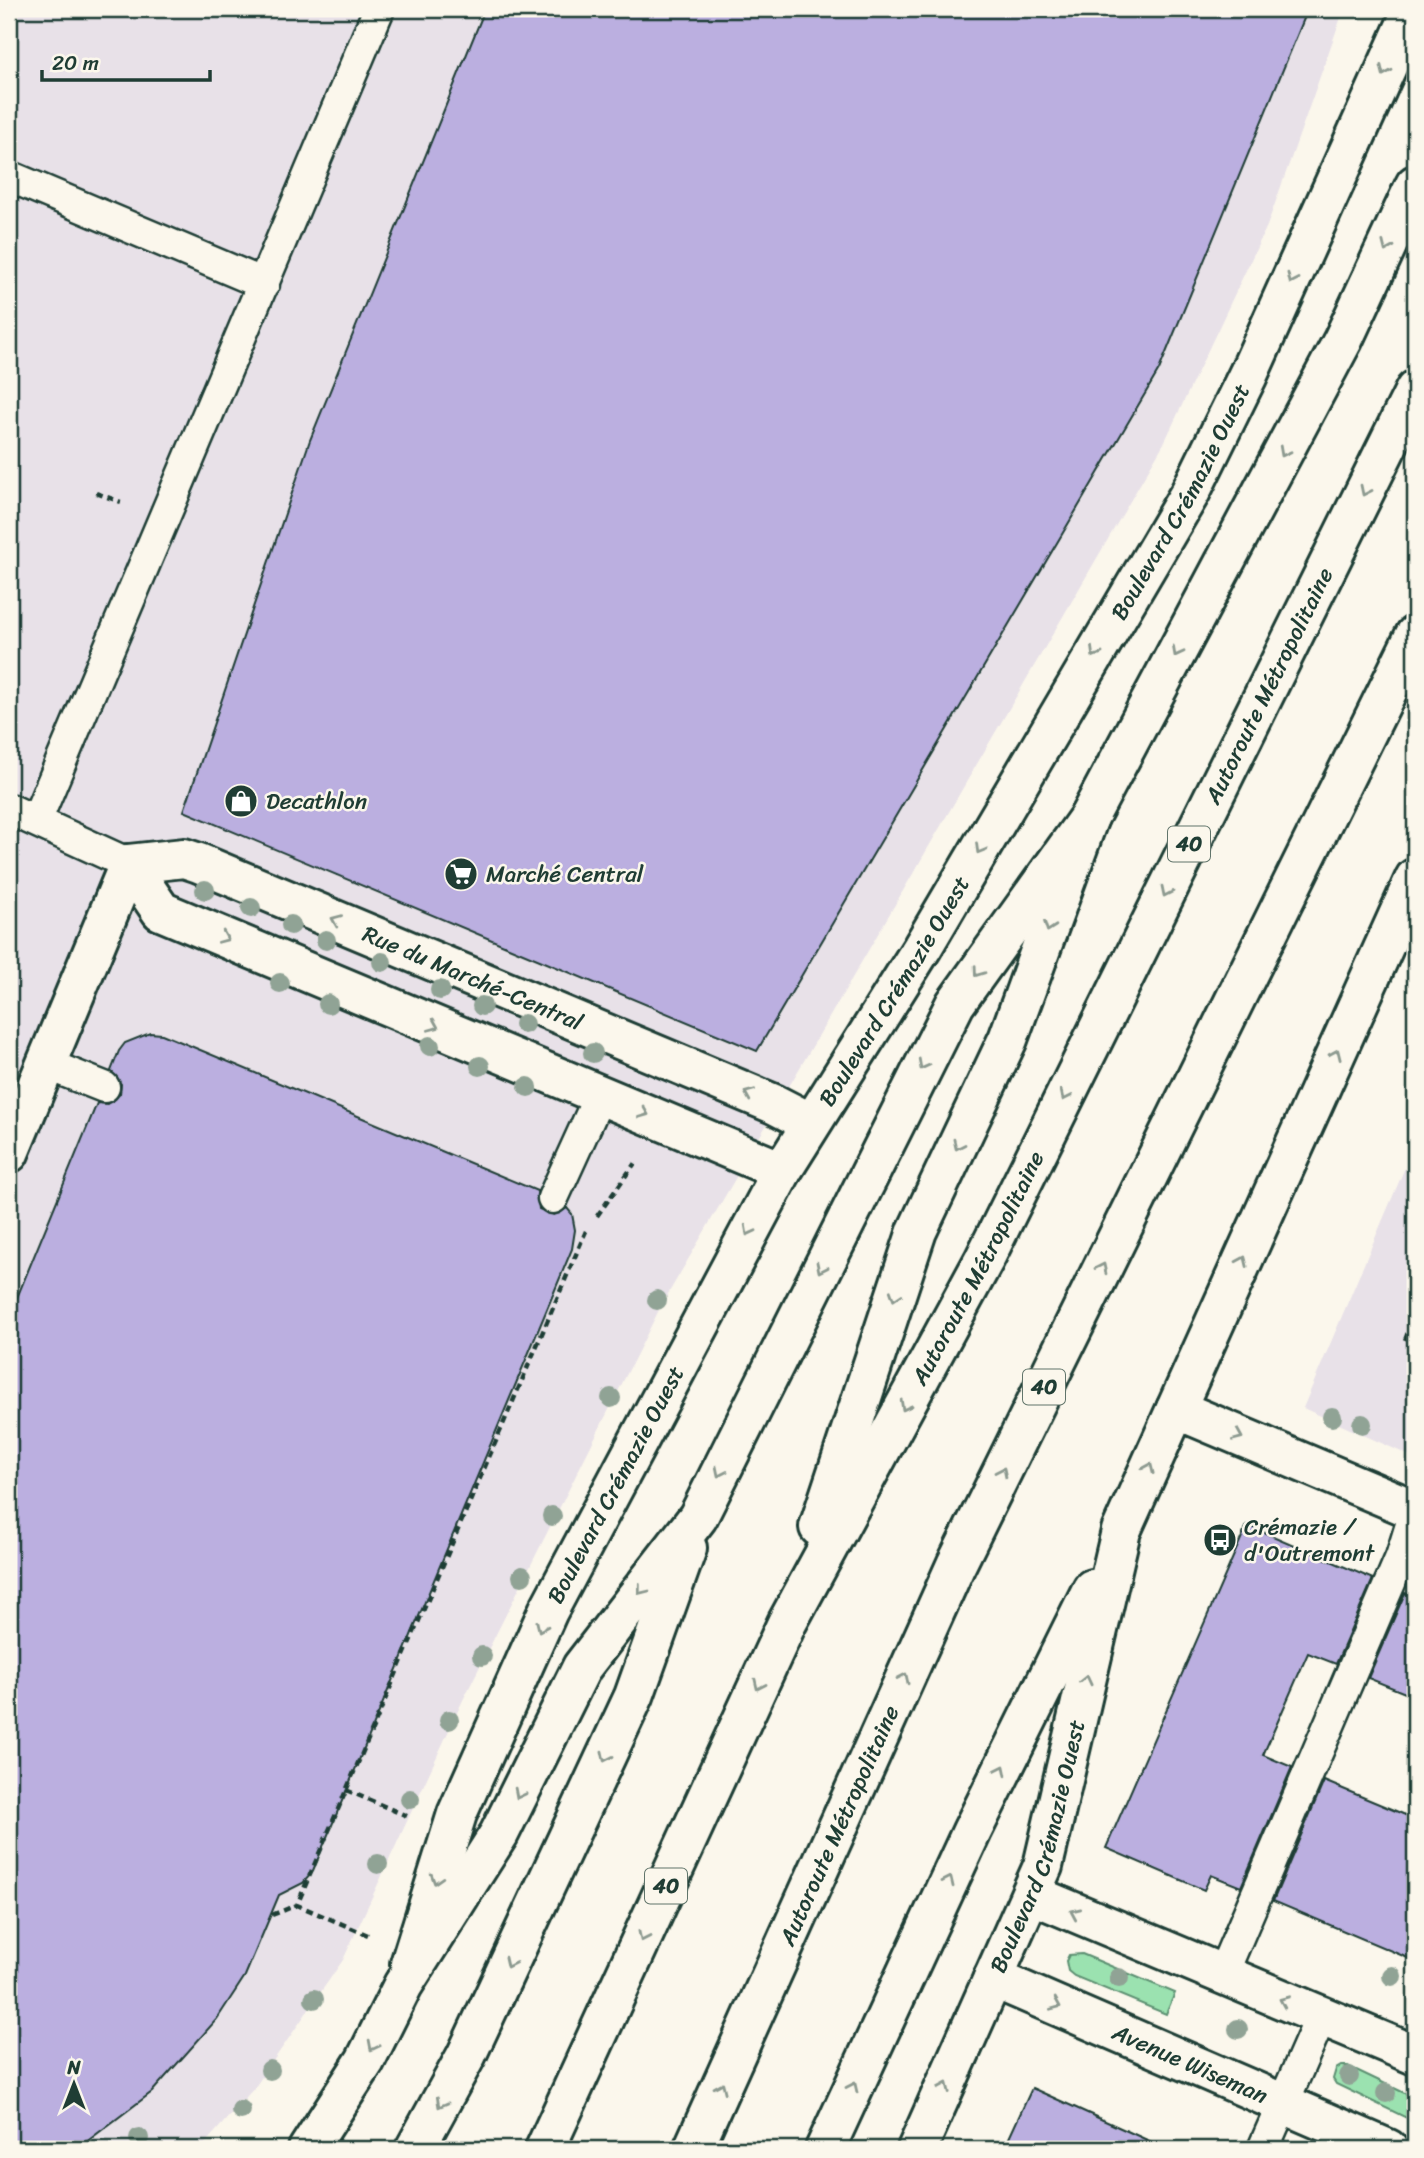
<svg xmlns="http://www.w3.org/2000/svg" width="1424" height="2158" font-family="Sriracha,sans-serif">
<rect width="100%" height="100%" fill="#fbf7ec"/>
<filter id="ink" filterUnits="userSpaceOnUse"><feTurbulence type="fractalNoise" baseFrequency=".0143" numOctaves="2"/><feDisplacementMap in="SourceGraphic" scale="14" xChannelSelector="R" yChannelSelector="G"/><feConvolveMatrix kernelMatrix="1 2 1 2 8 2 1 2 1" color-interpolation-filters="sRGB"/></filter>
<g filter="url(#ink)">
<path fill="#e8e1e8" d="M9 9H1344L1267 226 1164 443 661 1306 462 1702 343 1960 255 2087 200 2149H9Z
M1415 1144V1458L1303 1408Z"/>
<path fill="#9be2b0" stroke="#5d9072" stroke-width="2" d="M1082 1954 1175 1993 1166 2014 1074 1976 1068 1971 1066 1961 1069 1955Z
M1341 2066H1348L1415 2098V2122L1336 2084 1333 2079 1336 2069Z"/>
<path fill="#bbafe0" stroke="#1f3d34" stroke-width="2" d="M485 9H1308L1159 370 757 1051 184 811 310 440Z
M150 1033 162 1034 537 1191 539 1209 554 1215 567 1208 572 1214 575 1230 572 1249 312 1873 303 1883 279 1895 245 1976 217 2019 152 2092 77 2149H9V1317L97 1103 107 1104 120 1094 121 1084 111 1071 119 1051 125 1043Z
M1247 1525 1373 1579 1336 1664 1308 1653 1263 1755 1292 1767 1241 1887 1211 1875 1204 1890 1106 1848Z
M1405 1593 1415 1597V1697L1368 1678Z
M1324 1781 1415 1819V1961L1273 1901Z
M1032 2088 1167 2149H1004Z"/>
<g fill="none" stroke-linecap="round" stroke-linejoin="round">
<defs>
<path id="service" d="M9 176 264 284
M9 809 129 864
M36 821 379 9
M46 1064 104 1087
M553 1198 600 1095
M1222 1975 1401 1557 1415 1512
M1263 2149 1321 2017"/>
<g id="minor">
<path id="s1" d="M129 864 184 858 199 863 774 1104 811 1123"/>
<path d="M129 864 161 911 782 1171"/>
<path d="M9 1153 129 864"/>
<path d="M1176 1409 1415 1510"/>
<path d="M1031 1894 1415 2055"/>
<path id="s2" d="M993 1978 1388 2149"/>
</g>
<g id="tertiary">
<path id="s3" d="M410 1964 457 1814 548 1611 782 1171 922 948 1190 493 1248 375 1413 9"/>
</g>
<g id="secondary">
<path d="M308 2149 365 2061 403 1985 499 1834 582 1667 698 1517 955 1004 1089 817 1343 340 1415 185"/>
<path d="M415 2149 466 2056 634 1696 687 1548"/>
<path d="M825 2149 972 1831 1092 1589"/>
<path id="s4" d="M917 2149 1043 1866 1121 1531 1415 878"/>
</g>
<g id="motorway">
<path d="M819 1527 917 1231 1008 1039 1089 817"/>
<path id="s5" d="M545 2149 787 1623 984 1260 1415 390"/>
<path id="s6" d="M693 2149 956 1565 1415 635"/>
</g>
</defs>
<use href="#service" stroke="#1f3d34" stroke-width="35"/>
<use href="#minor" stroke="#1f3d34" stroke-width="44"/>
<use href="#tertiary" stroke="#1f3d34" stroke-width="44"/>
<use href="#secondary" stroke="#1f3d34" stroke-width="44"/>
<use href="#motorway" stroke="#1f3d34" stroke-width="44"/>
<path stroke="#1f3d34" stroke-width="4.5" stroke-dasharray="7 5" stroke-linecap="butt" d="M96 493 121 502
M597 1216 635 1163
M1405 1340 1415 1315
M346 1790 407 1816
M272 1915 297 1905
M368 1935 297 1905 586 1231"/>
<use href="#service" stroke="#fbf7ec" stroke-width="30"/>
<use href="#minor" stroke="#fbf7ec" stroke-width="38"/>
<use href="#tertiary" stroke="#fbf7ec" stroke-width="38"/>
<use href="#secondary" stroke="#fbf7ec" stroke-width="38"/>
<use href="#motorway" stroke="#fbf7ec" stroke-width="38"/>
</g>
<g fill="#90a395">
<circle cx="205" cy="890" r="10"/>
<circle cx="251" cy="908" r="10"/>
<circle cx="291" cy="925" r="10"/>
<circle cx="326" cy="940" r="10"/>
<circle cx="382" cy="962" r="10"/>
<circle cx="280" cy="983" r="10"/>
<circle cx="440" cy="990" r="10"/>
<circle cx="328" cy="1004" r="10"/>
<circle cx="482" cy="1006" r="10"/>
<circle cx="524" cy="1024" r="10"/>
<circle cx="430" cy="1046" r="10"/>
<circle cx="593" cy="1053" r="10"/>
<circle cx="480" cy="1066" r="10"/>
<circle cx="528" cy="1087" r="10"/>
<circle cx="657" cy="1300" r="10"/>
<circle cx="611" cy="1398" r="10"/>
<circle cx="1332" cy="1417" r="10"/>
<circle cx="1362" cy="1424" r="10"/>
<circle cx="552" cy="1516" r="10"/>
<circle cx="522" cy="1576" r="10"/>
<circle cx="482" cy="1656" r="10"/>
<circle cx="449" cy="1720" r="10"/>
<circle cx="410" cy="1799" r="10"/>
<circle cx="378" cy="1864" r="10"/>
<circle cx="1392" cy="1976" r="10"/>
<circle cx="1119" cy="1978" r="10"/>
<circle cx="314" cy="1999" r="10"/>
<circle cx="1238" cy="2029" r="10"/>
<circle cx="270" cy="2070" r="10"/>
<circle cx="1349" cy="2076" r="10"/>
<circle cx="1386" cy="2093" r="10"/>
<circle cx="241" cy="2110" r="10"/>
<circle cx="139" cy="2138" r="10"/>
</g>
<defs><path id="oneway-chevron" d="M-2-3.5L2.5 0L-2 3.5" fill="none" stroke-width="1.6" stroke-linecap="round" stroke-linejoin="round" transform="scale(1.75)"/></defs>
<g stroke="#8d9a90">
<use href="#oneway-chevron" transform="translate(1385 71) rotate(114)"/>
<use href="#oneway-chevron" transform="translate(1387 247) rotate(114)"/>
<use href="#oneway-chevron" transform="translate(1292 279) rotate(115)"/>
<use href="#oneway-chevron" transform="translate(1284 452) rotate(118)"/>
<use href="#oneway-chevron" transform="translate(1365 491) rotate(116)"/>
<use href="#oneway-chevron" transform="translate(1177 652) rotate(118)"/>
<use href="#oneway-chevron" transform="translate(1095 653) rotate(120)"/>
<use href="#oneway-chevron" transform="translate(980 849) rotate(120)"/>
<use href="#oneway-chevron" transform="translate(1166 892) rotate(116)"/>
<use href="#oneway-chevron" transform="translate(336 920) rotate(-157)"/>
<use href="#oneway-chevron" transform="translate(1049 927) rotate(110)"/>
<use href="#oneway-chevron" transform="translate(224 938) rotate(23)"/>
<use href="#oneway-chevron" transform="translate(978 972) rotate(126)"/>
<use href="#oneway-chevron" transform="translate(434 1026) rotate(23)"/>
<use href="#oneway-chevron" transform="translate(1336 1054) rotate(-66)"/>
<use href="#oneway-chevron" transform="translate(923 1065) rotate(118)"/>
<use href="#oneway-chevron" transform="translate(749 1094) rotate(-157)"/>
<use href="#oneway-chevron" transform="translate(1065 1096) rotate(116)"/>
<use href="#oneway-chevron" transform="translate(644 1113) rotate(22)"/>
<use href="#oneway-chevron" transform="translate(958 1145) rotate(115)"/>
<use href="#oneway-chevron" transform="translate(749 1231) rotate(118)"/>
<use href="#oneway-chevron" transform="translate(1243 1261) rotate(-66)"/>
<use href="#oneway-chevron" transform="translate(821 1268) rotate(116)"/>
<use href="#oneway-chevron" transform="translate(1102 1268) rotate(-64)"/>
<use href="#oneway-chevron" transform="translate(895 1296) rotate(108)"/>
<use href="#oneway-chevron" transform="translate(905 1406) rotate(118)"/>
<use href="#oneway-chevron" transform="translate(1238 1436) rotate(23)"/>
<use href="#oneway-chevron" transform="translate(1149 1468) rotate(-66)"/>
<use href="#oneway-chevron" transform="translate(720 1472) rotate(116)"/>
<use href="#oneway-chevron" transform="translate(1002 1472) rotate(-64)"/>
<use href="#oneway-chevron" transform="translate(642 1590) rotate(128)"/>
<use href="#oneway-chevron" transform="translate(541 1627) rotate(114)"/>
<use href="#oneway-chevron" transform="translate(904 1678) rotate(-65)"/>
<use href="#oneway-chevron" transform="translate(1086 1680) rotate(-77)"/>
<use href="#oneway-chevron" transform="translate(759 1685) rotate(115)"/>
<use href="#oneway-chevron" transform="translate(606 1757) rotate(115)"/>
<use href="#oneway-chevron" transform="translate(1002 1770) rotate(-64)"/>
<use href="#oneway-chevron" transform="translate(519 1794) rotate(117)"/>
<use href="#oneway-chevron" transform="translate(436 1879) rotate(107)"/>
<use href="#oneway-chevron" transform="translate(949 1881) rotate(-65)"/>
<use href="#oneway-chevron" transform="translate(1075 1913) rotate(-156)"/>
<use href="#oneway-chevron" transform="translate(643 1937) rotate(115)"/>
<use href="#oneway-chevron" transform="translate(509 1963) rotate(115)"/>
<use href="#oneway-chevron" transform="translate(1284 2001) rotate(-157)"/>
<use href="#oneway-chevron" transform="translate(1056 2005) rotate(23)"/>
<use href="#oneway-chevron" transform="translate(373 2046) rotate(117)"/>
<use href="#oneway-chevron" transform="translate(721 2087) rotate(-66)"/>
<use href="#oneway-chevron" transform="translate(853 2087) rotate(-65)"/>
<use href="#oneway-chevron" transform="translate(945 2087) rotate(-66)"/>
<use href="#oneway-chevron" transform="translate(441 2103) rotate(119)"/>
</g>
</g>
<defs>
<symbol id="shop-disc" viewBox="-11 -11 22 22"><circle r="9.5" fill="#1f3d34" stroke="#fbf7ec"/><path d="M-5-2.5h2.3a2.7 3.5 0 0 1 5.4 0H5L5.5 6h-11ZM-1.5-2.5h3a1.5 2.3 0 0 0-3 0Z" fill="#fff"/></symbol>
<symbol id="supermarket-disc" viewBox="-11 -11 22 22"><circle r="9.5" fill="#1f3d34" stroke="#fbf7ec"/><path d="M-6-5.5h2.5l.6 2H6L4.5 2H-2.5L-4.4-4H-6ZM-1.5 3.2a1.3 1.3 0 1 0 .1 0ZM3 3.2a1.3 1.3 0 1 0 .1 0Z" fill="#fff"/></symbol>
<symbol id="bus-disc" viewBox="-11 -11 22 22"><circle r="9.5" fill="#1f3d34" stroke="#fbf7ec"/><path d="M-5-6H5V4H4V6H2V4H-2V6H-4V4H-5ZM-3.5-4V0h7V-4ZM-3.5 1.2v1.5H-2V1.2ZM2 1.2v1.5H3.5V1.2Z" fill="#fff"/></symbol>
</defs>
<g fill-rule="evenodd">
<use href="#shop-disc" x="222" y="782" width="38" height="38"/>
<use href="#supermarket-disc" x="442" y="855" width="38" height="38"/>
<use href="#bus-disc" x="1201" y="1521" width="38" height="38"/>
</g>
<g text-anchor="middle" stroke-width="5" stroke-linejoin="round" paint-order="stroke">
<g fill="#fbf7ec" stroke="#61756b" stroke-width="2">
<rect x="1168" y="826.5" width="42" height="35" rx="5"/>
<rect x="1023" y="1369.5" width="42" height="35" rx="5"/>
<rect x="645" y="1868.5" width="42" height="35" rx="5"/>
</g>
<g font-size="21" font-weight="bold" fill="#1f3d34">
<text x="1189" y="851">40</text>
<text x="1044" y="1394">40</text>
<text x="666" y="1893">40</text>
</g>
<g font-size="23" fill="#1f3d34" stroke="#fbf7ec">
<text dy="8" stroke="none"><textPath href="#s3" startOffset="1657">Boulevard Crémazie Ouest</textPath></text>
<text dy="8" stroke="none"><textPath href="#s5" startOffset="1633">Autoroute Métropolitaine</textPath></text>
<text dy="8" stroke="none"><textPath href="#s1" startOffset="368">Rue du Marché-Central</textPath></text>
<text dy="8" stroke="none"><textPath href="#s3" startOffset="1090">Boulevard Crémazie Ouest</textPath></text>
<text dy="8" stroke="none"><textPath href="#s5" startOffset="982">Autoroute Métropolitaine</textPath></text>
<text dy="8" stroke="none"><textPath href="#s3" startOffset="523">Boulevard Crémazie Ouest</textPath></text>
<text dy="8" stroke="none"><textPath href="#s6" startOffset="355">Autoroute Métropolitaine</textPath></text>
<text dy="8" stroke="none"><textPath href="#s4" startOffset="327">Boulevard Crémazie Ouest</textPath></text>
<text dy="8" stroke="none"><textPath href="#s2" startOffset="215">Avenue Wiseman</textPath></text>
</g>
<g font-size="23" fill="#1f3d34" stroke="#fbf7ec" text-anchor="start">
<text x="266" y="809">Decathlon</text>
<text x="486" y="882">Marché Central</text>
<text x="1244" y="1535">Crémazie /<tspan x="1244" dy="26">d'Outremont</tspan></text>
</g>
</g>
<rect width="1424" height="2158" fill="none" stroke="#fbf7ec" stroke-width="35"/>
<rect x="18" y="18" width="1389" height="2123" fill="none" stroke="#1f3d34" stroke-width="2.5" filter="url(#ink)"/>
<g transform="translate(74 2084)" stroke="#fbf7ec" stroke-width="5" paint-order="stroke">
<path d="M0-5L12 26L0 18L-12 26Z" fill="#1f3d34"/>
<text y="-10" font-size="19" font-weight="bold" text-anchor="middle" fill="#1f3d34">N</text>
</g>
<path d="M42 70v10h168v-10" fill="none" stroke="#1f3d34" stroke-width="3.5"/>
<text x="52" y="70" font-size="21" fill="#1f3d34" stroke="#fbf7ec" stroke-width="5" paint-order="stroke">20 m</text>
</svg>
